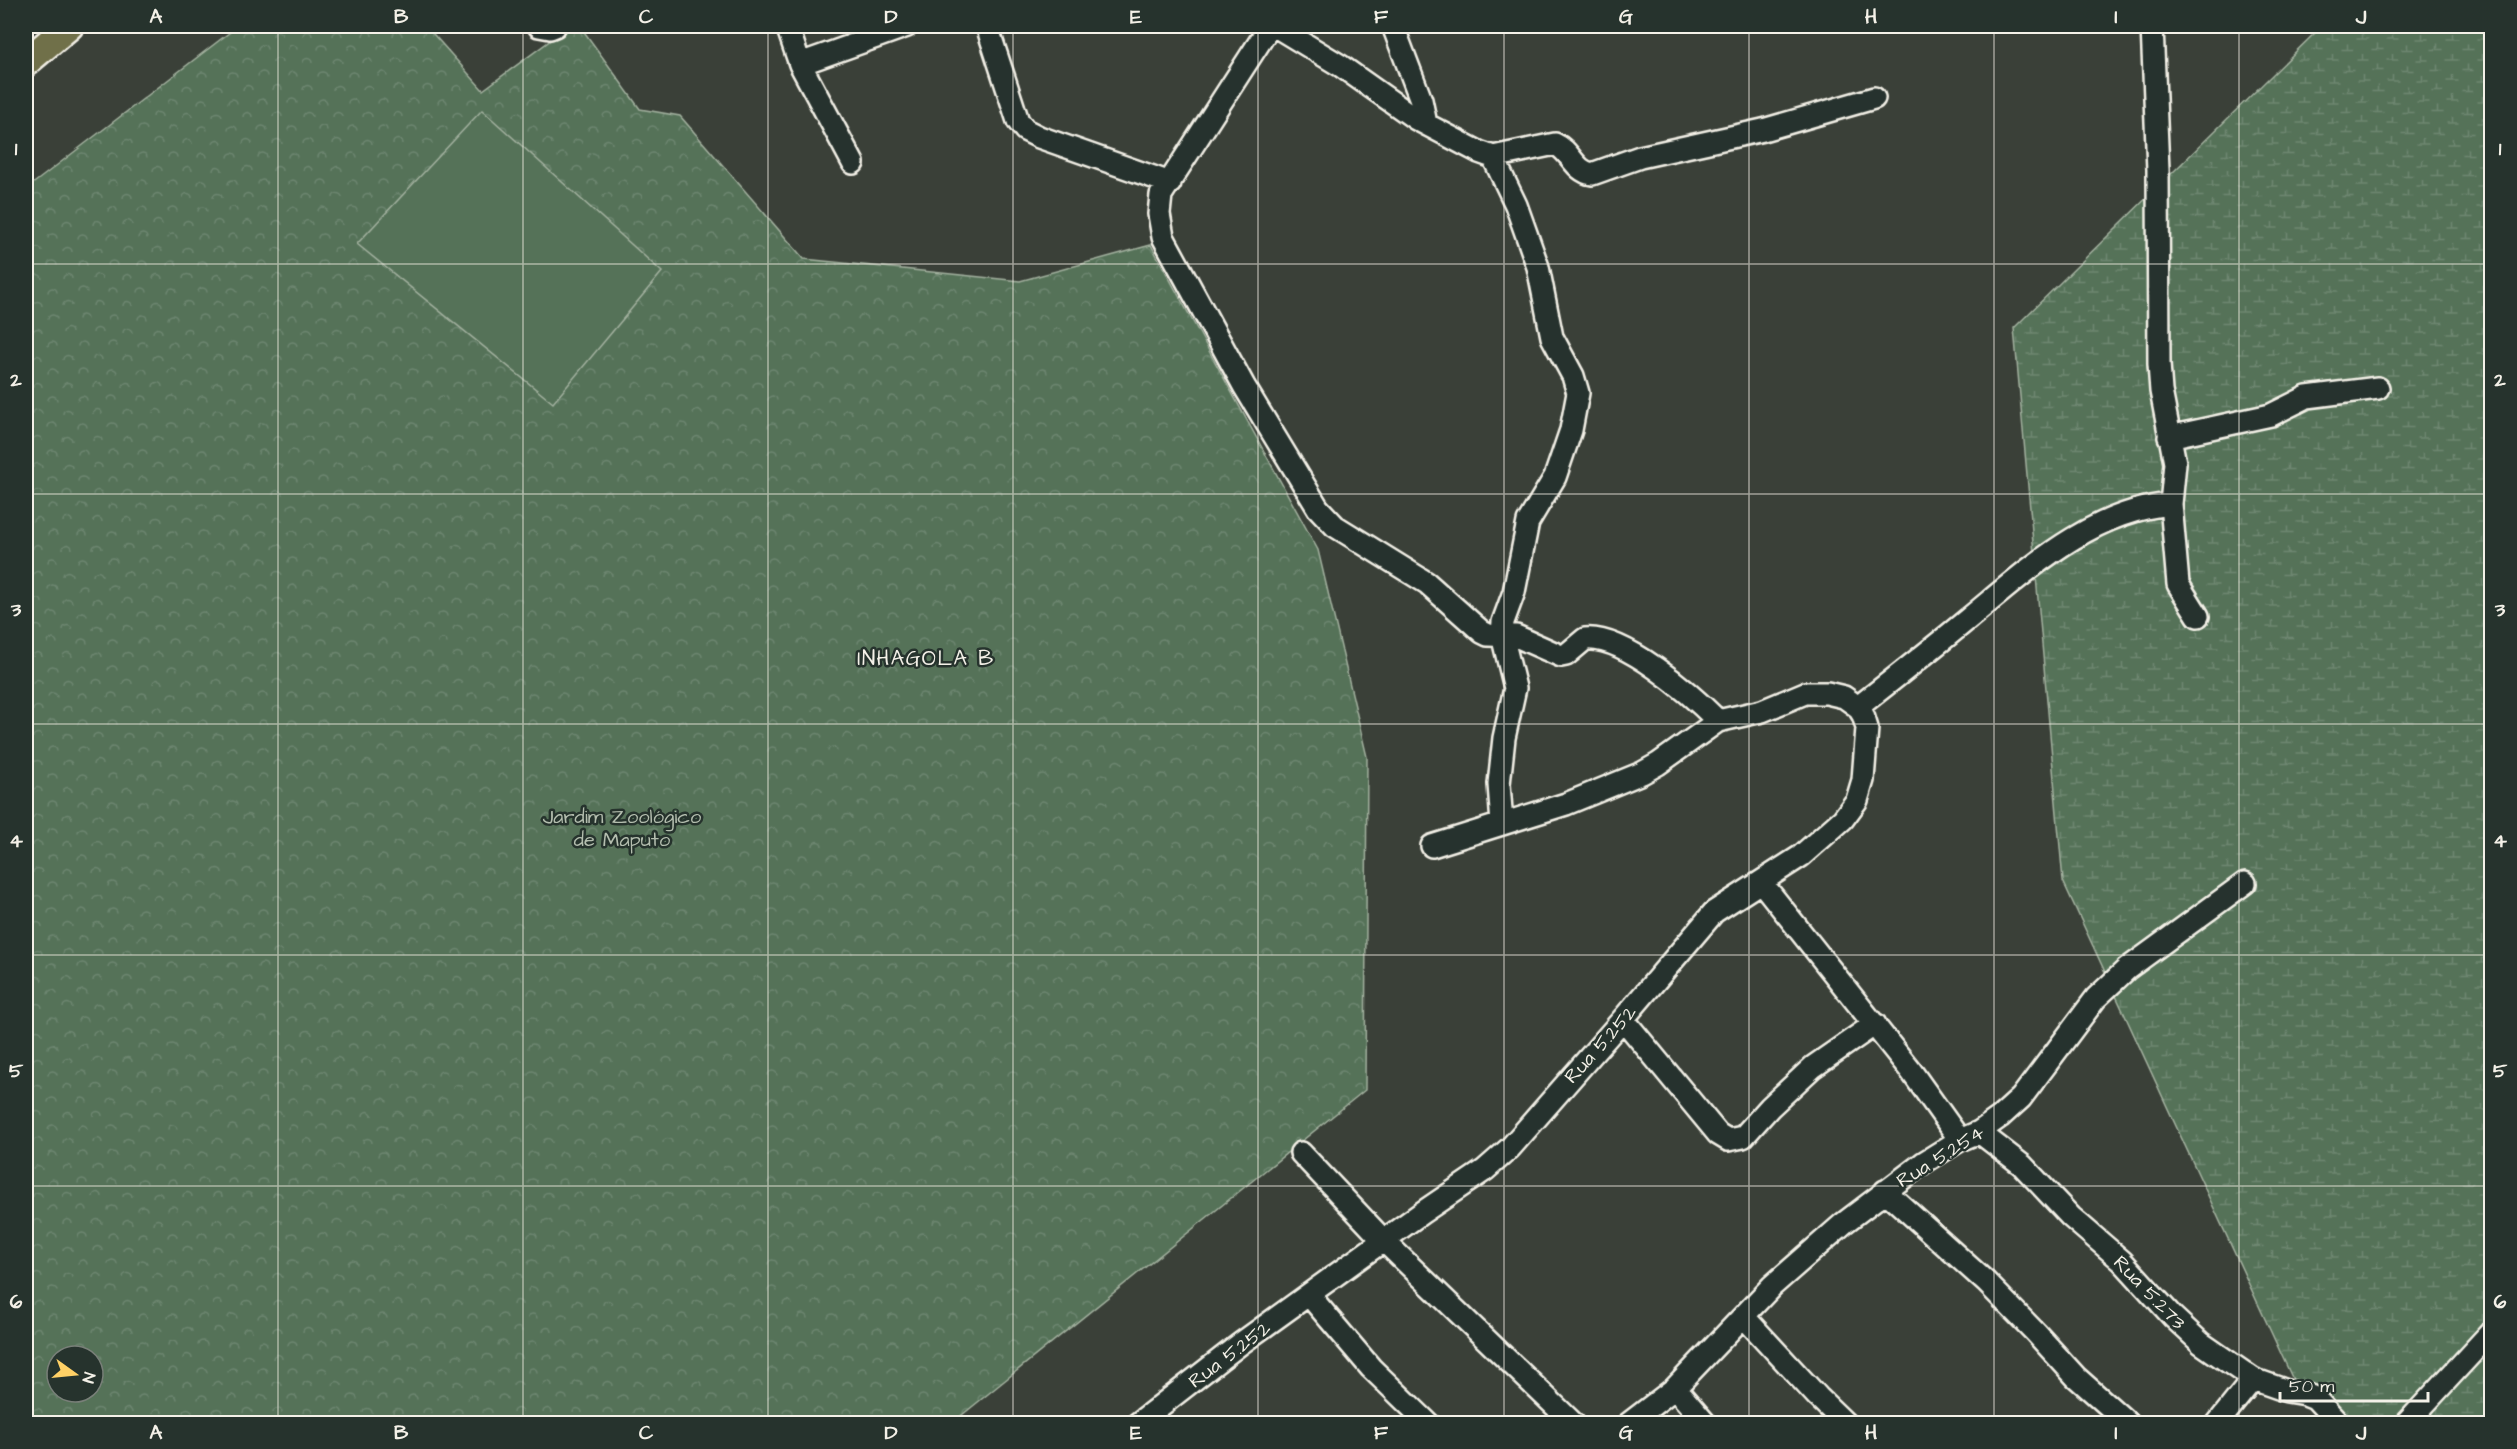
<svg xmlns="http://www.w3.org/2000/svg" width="2517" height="1449" font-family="'Architects Daughter',sans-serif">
<defs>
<pattern id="forest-crowns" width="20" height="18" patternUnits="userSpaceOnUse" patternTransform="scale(1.5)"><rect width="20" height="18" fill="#557259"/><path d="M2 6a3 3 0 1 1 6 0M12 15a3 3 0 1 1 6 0" fill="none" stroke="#6e8771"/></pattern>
<pattern id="wetland-marsh" width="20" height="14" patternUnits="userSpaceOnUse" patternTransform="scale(1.5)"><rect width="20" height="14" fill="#557259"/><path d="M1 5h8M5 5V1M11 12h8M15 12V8" fill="none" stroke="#6e8771"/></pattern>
</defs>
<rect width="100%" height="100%" fill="#3a4038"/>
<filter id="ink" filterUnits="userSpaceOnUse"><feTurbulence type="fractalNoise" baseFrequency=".0167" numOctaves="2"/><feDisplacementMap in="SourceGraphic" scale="12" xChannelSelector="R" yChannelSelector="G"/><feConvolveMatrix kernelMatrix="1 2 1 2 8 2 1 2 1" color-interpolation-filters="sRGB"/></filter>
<g filter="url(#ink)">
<path fill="url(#forest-crowns)" stroke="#a4b2a0" stroke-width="1.5" fill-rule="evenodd" d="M238 26H426L483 90 570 26H580L640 109 680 116 804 259 1020 281 1151 245 1318 550 1367 757 1365 1090 952 1423 26 1424V189ZM57 1356H93V1392H57Z"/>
<path fill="url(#wetland-marsh)" stroke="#a4b2a0" stroke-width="1.5" d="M2322 26H2491V1423H2341L2301 1397 2063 881 2014 328Z"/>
<path fill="#557259" stroke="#a4b2a0" stroke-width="1.5" d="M482 110 662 272 553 403 357 244Z"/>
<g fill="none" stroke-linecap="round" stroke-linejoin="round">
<defs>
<path id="minor" d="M539 26 550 28 555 26
M787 26 800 64 853 163
M987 26 1018 121 1025 130 1039 137 1170 183
M1270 26 1161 195 1159 214 1163 237 1244 386 1318 508 1335 526 1427 583 1482 632 1488 635 1516 636 1561 656 1566 655 1585 639C1624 635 1691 694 1718 721
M1275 26 1341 66 1416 119 1479 152 1493 157 1555 144C1571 151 1574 171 1592 174L1640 157 1763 130 1874 98
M1393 26 1421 100 1426 124
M2152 26 2158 170 2159 364 2161 391 2175 463 2171 504
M800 64 907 26
M1493 157 1516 205 1538 267 1552 337 1573 376 1578 393 1571 430 1555 477 1528 522 1514 592 1503 622 1502 635 1515 688 1504 738 1499 784 1502 824
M2169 437 2271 415 2307 397 2378 388
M1858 707C1895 678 1932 649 1968 619 2028 570 2090 511 2171 504L2178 584 2198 616
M1762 883 1911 1071 1960 1140
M1623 1019 1718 1134 1728 1140 1743 1137 1770 1107 1813 1067 1875 1024
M1979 1132 2022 1165 2071 1217 2122 1261 2173 1317 2201 1343 2253 1379 2287 1391 2305 1394 2315 1398 2339 1424
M1301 1153 1384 1241 1574 1424
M1885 1191 1986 1282 2036 1333 2076 1377 2129 1424
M1309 1295 1371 1368 1429 1424
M1744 1317 1818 1397 1846 1424
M1675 1388 1706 1424
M1137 1424 1240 1344 1423 1212 1485 1170 1510 1148 1623 1019 1714 912 1801 856 1843 819 1857 800 1863 780 1867 728 1863 715 1858 707 1844 697 1827 693H1805L1762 711 1718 721 1658 764 1642 773 1566 804 1432 846
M1628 1424 1675 1388 1772 1286 1844 1223 1923 1163 1960 1140 1979 1132 2000 1117 2021 1098 2096 998 2127 969 2245 883
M2217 1424 2253 1379
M2406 1424 2492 1331"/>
<path id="major" d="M26 62 69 26"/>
</defs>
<use href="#minor" stroke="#f4f1e8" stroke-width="26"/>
<use href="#major" stroke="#f4f1e8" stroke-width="32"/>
<use href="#minor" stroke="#26332d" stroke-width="21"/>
<use href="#major" stroke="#6f704a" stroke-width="27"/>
</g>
</g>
<path fill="none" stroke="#f4f1e8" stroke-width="1.5" stroke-opacity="0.55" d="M278 26V1424M523 26V1424M768 26V1424M1013 26V1424M1258 26V1424M1504 26V1424M1749 26V1424M1994 26V1424M2239 26V1424M26 264H2492M26 494H2492M26 724H2492M26 955H2492M26 1186H2492"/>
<g text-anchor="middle" stroke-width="5" stroke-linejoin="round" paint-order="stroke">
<g font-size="20" fill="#b4beaf" stroke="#26332d">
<text x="622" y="823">Jardim Zoológico<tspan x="622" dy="23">de Maputo</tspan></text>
</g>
<g font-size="20" fill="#f4f1e8" stroke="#26332d">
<text transform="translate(1600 1044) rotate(-48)" y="7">Rua 5.252</text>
<text transform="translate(1940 1156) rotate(-32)" y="7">Rua 5.254</text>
<text transform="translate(2150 1292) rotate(46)" y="7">Rua 5.273</text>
<text transform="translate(1229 1354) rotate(-37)" y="7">Rua 5.252</text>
</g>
<g font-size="21" letter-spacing="1.5" fill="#f4f1e8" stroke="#26332d">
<text x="926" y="665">INHAGOLA B</text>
</g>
</g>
<rect width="2517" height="1449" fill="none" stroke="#26332d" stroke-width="66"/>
<g transform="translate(75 1374) rotate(105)"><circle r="28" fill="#26332d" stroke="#787f78" stroke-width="1.5"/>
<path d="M0-4.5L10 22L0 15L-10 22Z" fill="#ffd166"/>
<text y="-9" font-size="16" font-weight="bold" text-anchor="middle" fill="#f4f1e8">N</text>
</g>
<path d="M2280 1392v9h148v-9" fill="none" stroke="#f4f1e8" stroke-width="3"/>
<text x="2289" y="1392" font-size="18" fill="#f4f1e8" stroke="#26332d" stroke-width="4.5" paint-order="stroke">50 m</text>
<rect x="33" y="33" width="2451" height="1383" fill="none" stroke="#f4f1e8" stroke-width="2"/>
<g font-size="20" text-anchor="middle" font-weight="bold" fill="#f4f1e8">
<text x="156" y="23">A</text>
<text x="401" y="23">B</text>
<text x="646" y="23">C</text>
<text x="891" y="23">D</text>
<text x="1136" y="23">E</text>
<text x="1381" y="23">F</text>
<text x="1626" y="23">G</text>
<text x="1871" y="23">H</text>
<text x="2116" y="23">I</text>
<text x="2361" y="23">J</text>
<text x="16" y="155">1</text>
<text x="2500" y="155">1</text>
<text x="16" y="386">2</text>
<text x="2500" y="386">2</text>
<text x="16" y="616">3</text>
<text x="2500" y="616">3</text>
<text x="16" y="847">4</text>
<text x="2500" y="847">4</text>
<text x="16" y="1077">5</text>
<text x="2500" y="1077">5</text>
<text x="16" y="1308">6</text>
<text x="2500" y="1308">6</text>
<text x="156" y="1439">A</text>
<text x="401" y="1439">B</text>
<text x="646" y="1439">C</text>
<text x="891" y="1439">D</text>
<text x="1136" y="1439">E</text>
<text x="1381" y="1439">F</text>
<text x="1626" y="1439">G</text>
<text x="1871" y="1439">H</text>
<text x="2116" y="1439">I</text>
<text x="2361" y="1439">J</text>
</g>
</svg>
